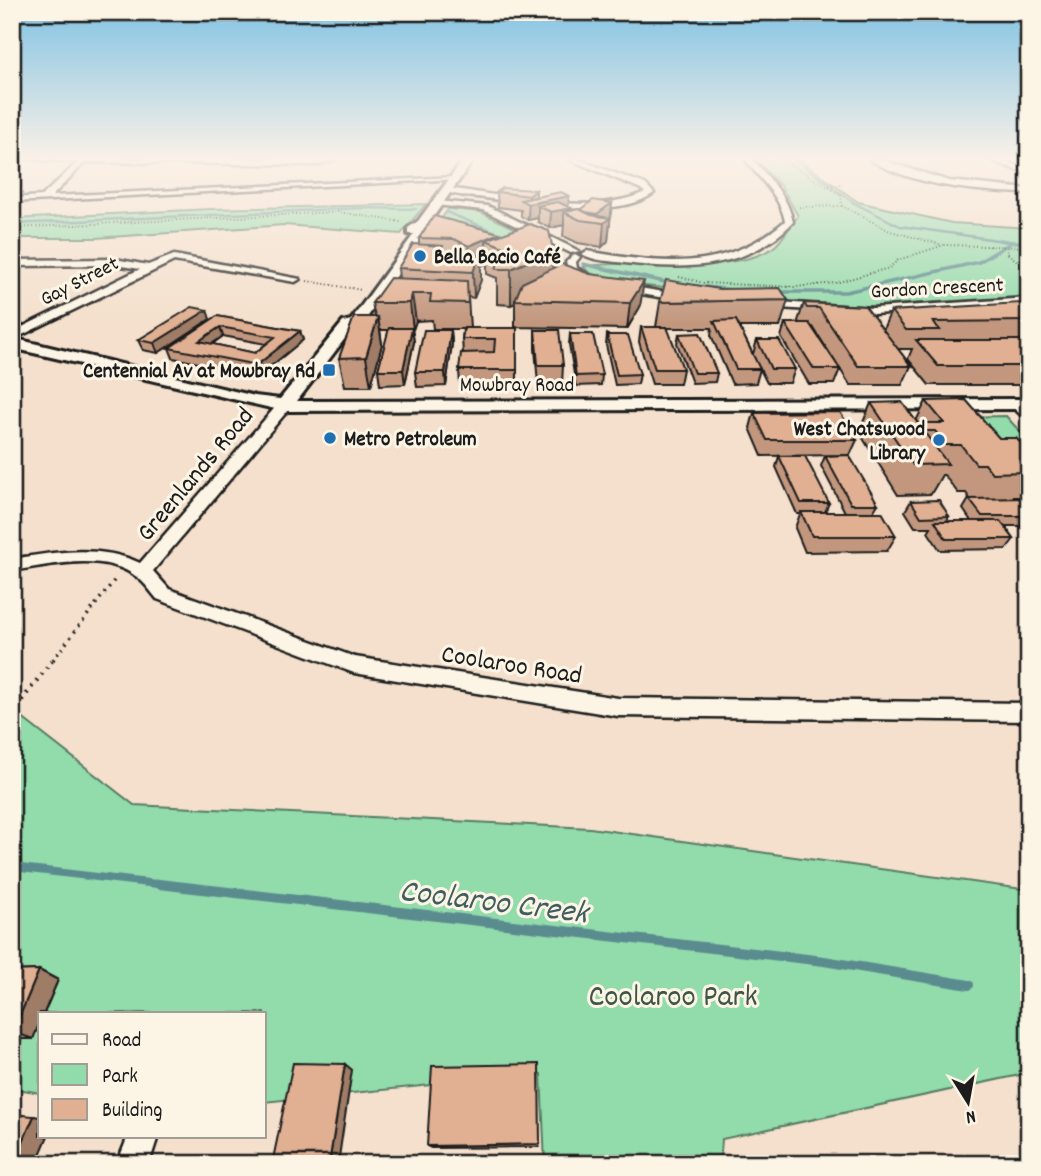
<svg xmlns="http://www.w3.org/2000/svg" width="1041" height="1176" font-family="Dekko,sans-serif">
<rect width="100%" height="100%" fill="#f4e0cc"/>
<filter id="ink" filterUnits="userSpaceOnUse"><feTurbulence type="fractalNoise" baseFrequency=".0143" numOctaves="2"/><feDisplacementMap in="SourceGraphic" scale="14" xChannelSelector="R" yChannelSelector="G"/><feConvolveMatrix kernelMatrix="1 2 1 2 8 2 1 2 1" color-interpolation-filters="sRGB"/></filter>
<g filter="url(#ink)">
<path fill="#92dbab" stroke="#577c64" stroke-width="2" d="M755 159H798L858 202 952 223 1029 228V296L846 308 601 281 583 267C631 257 737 277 775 246 783 239 791 225 798 216L781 186Z
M426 204 401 234 284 225 96 238H12V219L211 209Z
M448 209 480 212 561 250 556 260 430 236Z
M1006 416 1029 442V458L958 417Z
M12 710 134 805 590 828 1029 890V1073L722 1139 720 1164H545L541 1074 264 1102V1013H40V1093L12 1088Z"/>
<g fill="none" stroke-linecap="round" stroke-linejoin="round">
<path stroke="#5a8c8f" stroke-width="2.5" d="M794 159 854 203 900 226 1011 242
M446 212 503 235
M12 224 362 208 416 209"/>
<path stroke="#5a8c8f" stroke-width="3.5" d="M999 240 1012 242
M583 264 674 284
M695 286 733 290
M775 292H846L979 262 1012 242H1029"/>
<path stroke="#5a8c8f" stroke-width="8" d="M12 867 174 886"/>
<path stroke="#5a8c8f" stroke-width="10" d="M159 884 824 961 969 985"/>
<defs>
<path id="minor" d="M23 159H337L317 165 85 162 52 196 455 177 459 179 12 202V198L42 196 78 162Z
M568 159H577L645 184 654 193C616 221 529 204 485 198 472 196 454 196 443 190L447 188C504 195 592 217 645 192L639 188Z
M745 159H752C769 178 788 196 793 222 750 269 684 271 625 263 612 261 593 261 582 254L587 251C659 264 725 273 785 221 780 195 759 179 745 159Z
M869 159H879L949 181 1029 189V193C980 192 911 186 869 159Z
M988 159H998L1029 170V175Z
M438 201 488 206 579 251 571 253 483 210 435 205Z
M575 254 580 257 576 262 577 268 595 278V282H587L569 271 566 262Z
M174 255 300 279 295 282 174 261 12 340V332L140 269 115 265 12 266V260L115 259 148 265Z
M621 285 683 295 688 298 683 301 617 290V286Z
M1029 298V304L873 314 763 307 758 304 763 301 873 308Z
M1015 400 1029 410V422L1009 404Z
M284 402 289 403V409L153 571 169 589 355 657 618 698 1029 703V721L618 716 354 673 157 599C151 592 145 583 138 578 105 551 50 565 12 571V559C54 552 100 544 140 563L279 403Z
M128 1136H158L149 1164H117Z"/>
<path id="secondary" d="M464 159H474L429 223 432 226 361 326 353 328 297 401 1029 399V409L284 411 12 348V338L255 396 280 399 343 322 351 320 414 234H408V228L418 221Z"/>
</defs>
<use href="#minor" stroke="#1c1c1c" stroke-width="5"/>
<use href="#secondary" stroke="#1c1c1c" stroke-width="6"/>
<path stroke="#1c1c1c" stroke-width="2" stroke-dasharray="1 2.5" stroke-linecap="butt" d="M781 159 841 195 842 206 890 231 942 245
M829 186 843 184
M799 207 842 206
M12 228 339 212 401 222
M1008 247 1007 253 1025 267 1029 276
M679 277 704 283 795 287 835 283 889 268 898 260 944 245 1029 247
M307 281 362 290"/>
<path stroke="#1c1c1c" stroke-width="3.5" stroke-dasharray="2 5" stroke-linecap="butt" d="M53 660 116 578"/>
<path stroke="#1c1c1c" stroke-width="4.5" stroke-dasharray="2 6" stroke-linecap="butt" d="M12 713 54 658"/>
<use href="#minor" fill="#fcf5e5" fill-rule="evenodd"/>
<use href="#secondary" fill="#fcf5e5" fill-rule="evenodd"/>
</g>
<path fill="#c2977e" stroke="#1c1c1c" stroke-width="2" fill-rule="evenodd" d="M536 190V197L568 207 570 211 612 203 608 241 602 247 578 243 563 236 564 225 550 228 538 222V218L528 220 521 216V210L498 207 497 192Z
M499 235 552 269 640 307 627 329 515 327V303L511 305 497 304V278L487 274V263L481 266V280L474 298 468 297 470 328H517V385H460L459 370 463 353 462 339 463 329H433L432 320 416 321 412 330 414 342 405 384 380 385 378 370 389 330H380L382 344 371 386H345L339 358 375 317 372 303 399 278 398 268 419 245V238Z
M788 300 780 327H739L753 354 757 340 795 369 790 383H767L760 369 756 383 732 384 711 335 712 328H667L683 369 680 384H652L639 342 641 327H656L660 302Z
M804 303 883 329 891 311 1029 321V385H929L908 359 912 349H898L911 366 902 385H850L840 369 834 384H809L781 337 785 323H799L798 321ZM811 327H813L836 363Z
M217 316 300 331 303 340 260 375 173 358 169 348ZM223 336 266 344 255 353 212 344Z
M210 319 158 353 143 350 138 340Z
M451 330 452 344 446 386 417 387 415 372Z
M535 330 563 365 562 384H538L535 349Z
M570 334 602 375 601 385 576 386 569 344Z
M679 334 717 373 715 382 692 383 677 343Z
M607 335 640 374 638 384 615 385 606 345Z
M926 401 999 438 1026 449H1029V487L1022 497H1013L1012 499 1029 498V526H1005L1014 539 1006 549 940 550 928 532 931 527H915L905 511 911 501 949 516 947 521H971L963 509 969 499H970L966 493H958L944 475H942L931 494 898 495 859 432 871 403 916 421Z
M754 413 857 440 850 455 762 456 750 428Z
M779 456 829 503 825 512H845L821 466 825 456 878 504 873 512 896 536 887 551 805 552 795 528 800 514H797L776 467Z
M39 970 58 980 44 1013H40L33 1039H12V971Z
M540 1144 539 1147 431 1148 427 1146Z"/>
<path fill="#9e7b66" stroke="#1c1c1c" stroke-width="2" d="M536 190V203L569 196 568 209 571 208 570 215 564 212V225L550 228 551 212 538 206V218L528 220 529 196Z
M612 203 608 241 602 247 604 223 597 222V214Z
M499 233 500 245 486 240 487 263 481 266V280L474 298 473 272 470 270 469 246Z
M553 250 552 285 515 300V303L511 305V269Z
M644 281 640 307 627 329 630 303Z
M412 294 416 321 413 330 410 303Z
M207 310 210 319 158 353 154 343Z
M378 317 382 344 371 386 366 357Z
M220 327 223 336 202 351 199 341Z
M412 328 414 342 405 384 403 370Z
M451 330 452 344 446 386 445 372Z
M300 331 303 340 260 375 257 365Z
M39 970 58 980 44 1013H40V1022L33 1039 13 1032Z
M345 1064 352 1070 338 1164H329Z
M34 1116 40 1117V1136H48L36 1164H13Z"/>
<path fill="#e1b092" stroke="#1c1c1c" stroke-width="2" fill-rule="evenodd" d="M502 188 536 190 529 196 497 192Z
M561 192 569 196 528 204 521 200Z
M593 200 612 203 597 214 586 212 581 210Z
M558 202 571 208 551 212 538 206Z
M579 209 591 215 610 218 604 223 580 220 564 212Z
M434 216 499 233 469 246 454 239 419 238Z
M530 224 549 231 553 250 511 269H496L504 247 486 240Z
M413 244 443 246 439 253 480 255 473 272 398 268Z
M562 264 590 274 644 281 630 303 515 300 522 283Z
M390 278 467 281 468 303 430 302 431 294H412L410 303H372Z
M666 280 719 289 780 288 788 300 660 302Z
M804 303 865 306 911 366H858L819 308H807Z
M1020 303 1029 311V321L933 322 940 330H906L891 311Z
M192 307 207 310 154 343 138 340Z
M217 316 300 331 257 365 169 348ZM220 327 275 337 255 353 199 341Z
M354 317H378L366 357 339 358Z
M736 320 760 369H736L714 321Z
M785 323H809L840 369H814Z
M641 327H667L683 369H655Z
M389 328H412L403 370H378Z
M464 328H517V370H459L461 353 494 352 495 339H462Z
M424 330H451L445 372H415Z
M535 330H559L563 365H538Z
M700 333 717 373H694L679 334Z
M570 334H593L602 375 576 376Z
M607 335H628L640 374 617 375Z
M757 340H779L795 369H771Z
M916 340H1029V366H938Z
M966 400 999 438H1016L1029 452V467H1026L1029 470V472L992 473 985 464H976L961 445H946L935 431H926L920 423H944L926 401Z
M902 402 948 464 913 465 871 403Z
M840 412 857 440H767L754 413Z
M849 455 878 504H851L825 456Z
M779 456H805L829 503H801Z
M1029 498V516H982L969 499Z
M939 500 949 516 921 517 911 501Z
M801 512H882L896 536H812Z
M935 521H1000L1014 539H946Z
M39 970 13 1032H12V971Z
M293 1063 345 1064 329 1164H272Z
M539 1064 540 1144 427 1146 432 1066Z
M12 1114 34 1116 13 1164H12Z"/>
</g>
<linearGradient id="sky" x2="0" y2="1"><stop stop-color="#80c2e3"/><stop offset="0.49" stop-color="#faf1e8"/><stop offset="1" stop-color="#faf1e8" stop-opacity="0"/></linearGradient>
<rect width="1041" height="323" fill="url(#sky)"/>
<g fill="#1f6fb2" stroke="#fcf5e5" stroke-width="2.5">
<circle cx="420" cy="256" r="7"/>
<rect x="322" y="363" width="14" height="14" rx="3.5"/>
<circle cx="330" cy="438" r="7"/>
<circle cx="939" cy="440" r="7"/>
</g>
<g text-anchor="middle" stroke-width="6" stroke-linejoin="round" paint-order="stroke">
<g font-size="21" font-weight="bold" fill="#1c1c1c" stroke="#fcf5e5" text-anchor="start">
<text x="434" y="263">Bella Bacio Café</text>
<text x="315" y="377" text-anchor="end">Centennial Av at Mowbray Rd</text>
<text x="925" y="435" text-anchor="end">West Chatswood<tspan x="925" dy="24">Library</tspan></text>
<text x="344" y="445">Metro Petroleum</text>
</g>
<g font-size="21" fill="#1c1c1c" stroke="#fcf5e5">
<text transform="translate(79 280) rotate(-27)" y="7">Gay Street</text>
<text transform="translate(937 287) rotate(-3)" y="7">Gordon Crescent</text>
<text x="517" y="391">Mowbray Road</text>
</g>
<g font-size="26" fill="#1c1c1c" stroke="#fcf5e5">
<text transform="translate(194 473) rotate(-50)" y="9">Greenlands Road</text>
<text transform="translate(512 663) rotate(9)" y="9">Coolaroo Road</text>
</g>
<g font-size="32" fill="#3f5547" stroke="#fcf5e5">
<text x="673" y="1005">Coolaroo Park</text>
</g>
<g font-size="33" font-style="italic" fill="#405d5f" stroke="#fcf5e5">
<text transform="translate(494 899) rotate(7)" y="12">Coolaroo Creek</text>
</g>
</g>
<rect width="1041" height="1176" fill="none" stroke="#fcf5e5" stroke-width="42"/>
<rect x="21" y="21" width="999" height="1134" fill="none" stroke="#1c1c1c" stroke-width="2.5" filter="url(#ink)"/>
<rect x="38" y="1012" width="228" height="126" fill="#fcf5e5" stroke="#a29e95" stroke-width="2"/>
<rect x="52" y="1034" width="35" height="10" fill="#fcf5e5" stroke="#a29e95" stroke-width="2"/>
<text x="102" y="1046" font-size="21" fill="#1c1c1c">Road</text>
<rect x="52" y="1064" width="35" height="21" fill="#92dbab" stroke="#a29e95" stroke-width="2"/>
<text x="102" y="1082" font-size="21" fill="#1c1c1c">Park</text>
<rect x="52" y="1099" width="35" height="21" fill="#e1b092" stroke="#a29e95" stroke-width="2"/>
<text x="102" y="1116" font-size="21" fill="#1c1c1c">Building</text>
<g transform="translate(968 1102) rotate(169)" stroke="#fcf5e5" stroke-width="5" paint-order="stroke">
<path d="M0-5L12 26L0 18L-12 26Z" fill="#1c1c1c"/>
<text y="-10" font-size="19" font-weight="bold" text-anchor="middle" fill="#1c1c1c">N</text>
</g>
</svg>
